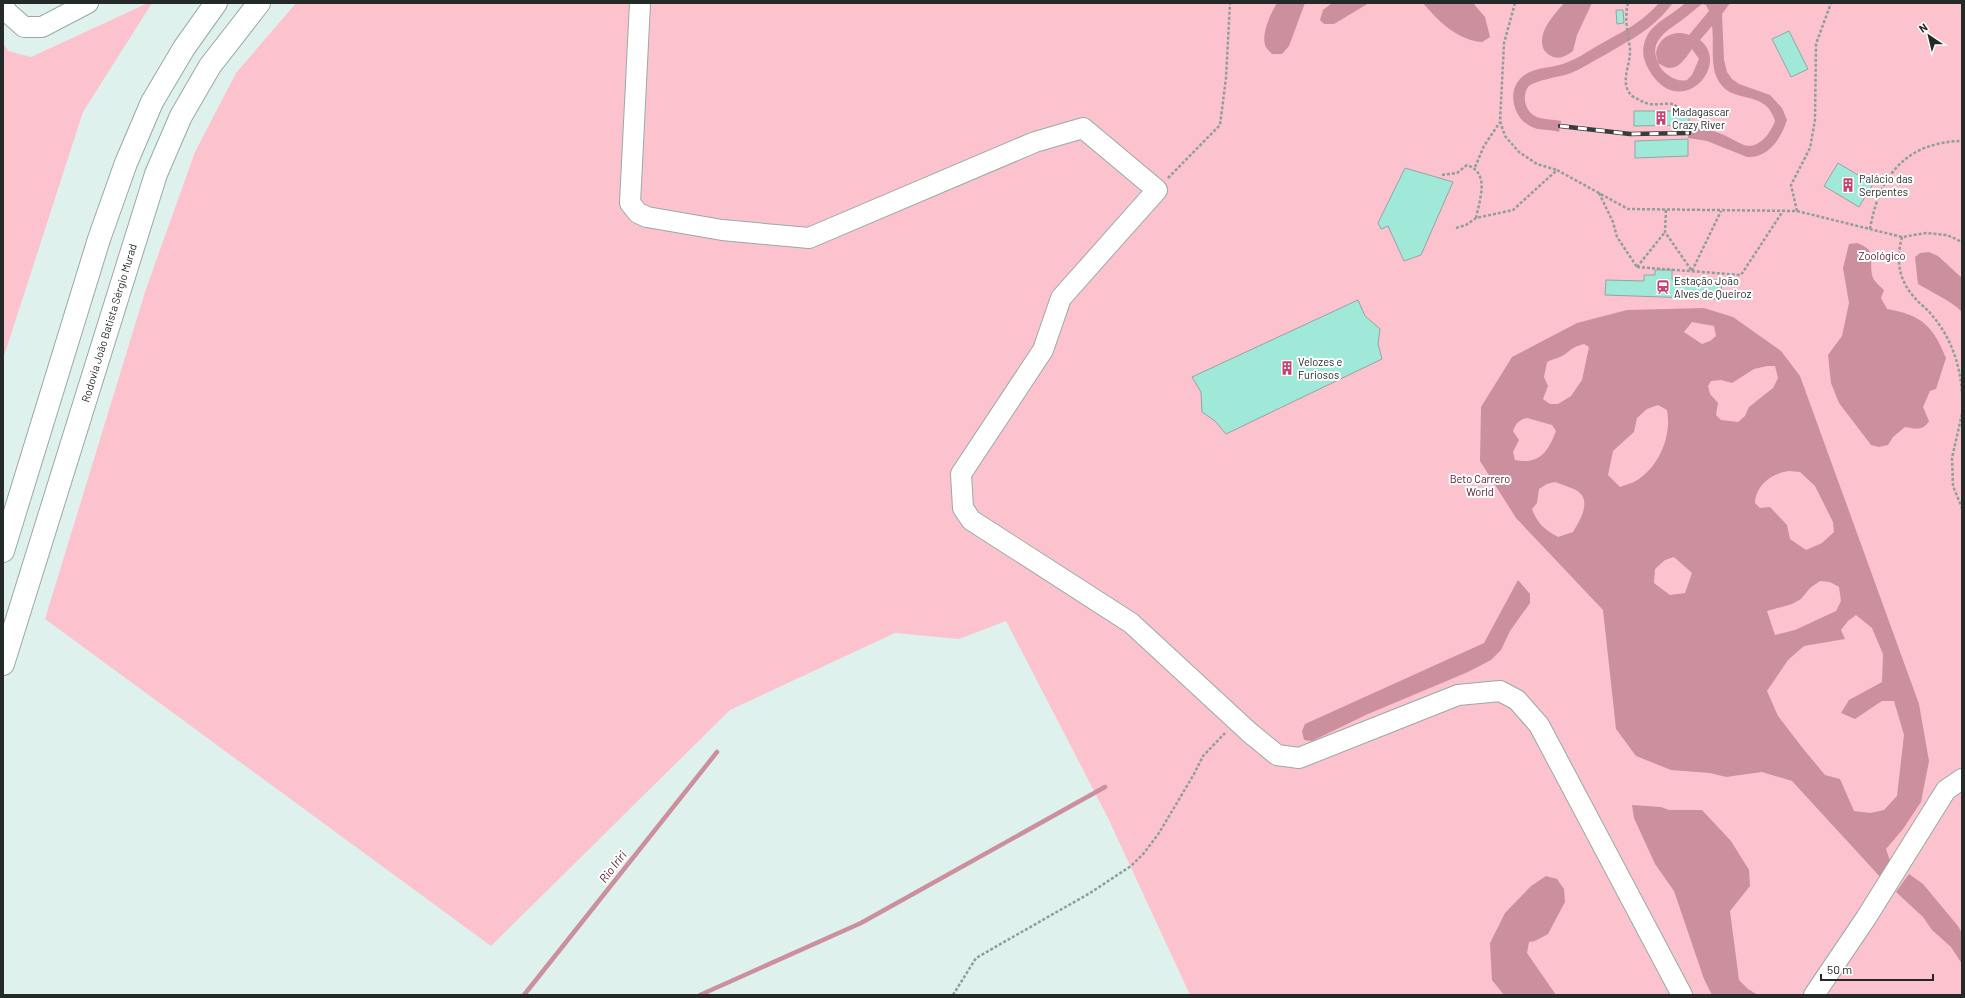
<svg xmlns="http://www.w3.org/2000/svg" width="1965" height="998" font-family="Barlow,sans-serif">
<rect width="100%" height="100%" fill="#dff1ed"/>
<path fill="#fcc3cf" d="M148 3H152L83 112 3 359V42L8 51 31 57Z
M296 3H1962V995H1190L1108 818 1006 621 959 639 895 633 730 710 491 946 45 619 146 289 195 152 236 73Z"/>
<path fill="#cc8f9d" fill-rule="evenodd" d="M1277 3H1305L1289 46 1282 54H1272C1270 52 1267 49 1266 47 1260 35 1271 13 1277 3Z
M1332 3H1369L1334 24H1324L1320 20 1323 10Z
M1423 3H1473L1485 17 1490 37 1482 42C1457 40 1438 21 1423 3Z
M1564 3H1592L1577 35 1573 51C1563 59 1553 61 1544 50 1536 33 1554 15 1564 3Z
M1659 3H1673C1652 30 1632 39 1603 56 1593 61 1583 68 1571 73 1561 77 1534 80 1528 87 1521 97 1526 113 1537 117 1544 120 1554 119 1561 121L1559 132C1550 129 1538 131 1530 126 1514 118 1507 93 1520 79 1531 66 1553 69 1568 62 1578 58 1587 52 1597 46 1620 33 1642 23 1659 3Z
M1685 3H1730L1722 14 1724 60 1727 72 1732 79 1739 84 1770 95 1782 108 1787 120C1781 138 1769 158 1747 157L1707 141 1688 138 1689 127C1699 129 1710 129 1719 133 1728 136 1736 142 1744 145 1759 150 1771 132 1775 121 1773 115 1770 109 1765 105 1748 92 1725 102 1715 73 1711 59 1714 41 1712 26L1700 40C1732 65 1680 123 1649 70 1643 60 1641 50 1646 38 1653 22 1673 15 1685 3ZM1702 4 1706 5 1709 11 1689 35C1675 29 1658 37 1656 53 1656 56 1658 60 1658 62 1648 41 1667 31 1682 20 1689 15 1695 9 1702 4ZM1692 49 1699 59 1692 75 1687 80C1676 83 1662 73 1658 63 1675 75 1682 63 1692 49Z
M1857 243C1880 251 1867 261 1873 278 1875 282 1881 287 1884 290L1881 298 1887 309C1922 315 1933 326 1946 358L1936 389 1930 391 1923 407 1929 421C1923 431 1916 429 1905 427L1893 437 1888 445 1879 447 1871 445 1839 403 1831 383 1828 355 1842 336 1849 303 1843 268 1849 244Z
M1929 252 1938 256 1962 278V312C1953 302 1931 292 1918 284L1915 257 1920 253Z
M1704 308 1733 317 1781 351 1800 376 1919 704 1929 761 1921 802 1903 829 1886 849 1893 870 1882 879 1792 781 1762 772 1726 777 1710 773 1671 770 1636 756 1616 729 1603 610 1516 518 1480 461 1481 407 1512 357 1577 323 1627 310ZM1692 322 1714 326 1716 336 1710 341 1702 344 1684 332ZM1584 344 1589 347 1582 380 1571 396 1558 404H1550L1543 399 1548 386 1544 377 1547 362C1552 359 1557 359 1562 356 1571 351 1571 347 1584 344ZM1767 366H1775L1778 378 1773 388 1749 407 1745 416 1738 422 1721 420 1716 415 1718 403 1710 394 1708 386 1711 381 1721 380 1732 383 1754 369ZM1658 405 1667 410C1672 436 1659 468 1634 482 1630 484 1624 485 1620 487L1608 475 1613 451 1634 432 1637 418 1647 409ZM1527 418 1552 425 1556 431C1548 452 1539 465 1515 460L1513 452 1519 440 1513 431C1516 423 1519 420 1527 418ZM1789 471 1800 472 1815 486 1833 522 1834 532 1822 543 1806 550 1790 539 1787 525 1770 507 1760 508 1755 503C1756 485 1772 473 1789 471ZM1555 482C1562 485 1570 487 1576 490 1593 500 1580 520 1573 532L1558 537C1545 530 1537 523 1532 509L1537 503 1539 489 1547 484ZM1674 557 1692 573 1685 593 1670 595 1654 583 1655 569 1665 560ZM1820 581 1830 582 1839 587 1841 601 1836 611 1795 630 1775 635 1767 611 1792 604 1801 599 1810 588ZM1856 615 1872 628 1883 654 1882 682 1849 700 1841 713 1855 719 1882 701H1894L1904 735 1897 796 1884 810 1870 813 1854 811 1840 779 1825 775 1801 746 1778 716 1767 691 1788 660 1804 646 1845 639 1841 630 1848 621Z
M1518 580 1530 594V603L1510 631 1501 650 1491 660 1468 672 1368 714 1312 741 1304 740 1302 731 1305 724 1484 643Z
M1632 805 1661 807 1669 810H1702L1731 841 1749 870 1750 886 1730 911 1739 980 1748 989 1758 995H1712L1704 979 1674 891 1655 864 1634 818Z
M1909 874 1923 884 1958 926 1962 933V964L1951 947 1932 930 1923 917 1896 892Z
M1546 876 1557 879 1564 889 1565 902 1548 934 1535 941 1529 942 1527 953 1556 995H1504L1492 980 1490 943 1505 913 1531 886Z"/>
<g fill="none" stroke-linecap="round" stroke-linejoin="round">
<path stroke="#cc8f9d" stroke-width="4.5" d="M524 995 717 752
M700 995 861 923 1105 787"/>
</g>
<path fill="#a0e9d9" stroke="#94a4a0" d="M1616 10H1623L1624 23 1617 24Z
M1789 31 1808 69 1791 77 1772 39Z
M1634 111H1689V125L1634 126Z
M1688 139V156L1635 158V141Z
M1838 163 1873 184 1859 207 1824 186Z
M1405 168 1453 182 1421 255 1404 261 1388 226 1381 229 1378 223Z
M1655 270H1672V279L1722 280 1721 299 1605 295 1606 280 1644 281V275H1655Z
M1358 300 1365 316 1380 329 1378 344 1382 359 1226 434 1215 421 1202 412 1201 392 1192 377Z"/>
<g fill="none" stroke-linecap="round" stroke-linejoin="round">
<defs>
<path id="minor" d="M640 3 630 203 638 213 647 217 722 230 809 238 1035 142 1083 128 1157 190 1061 298 1043 350 961 474 963 508 971 520 1131 623 1249 732 1277 755 1299 758 1458 695 1500 691 1517 700 1539 725 1682 995
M3 4 7 12 24 27H42L88 3
M1814 995 1866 918 1946 790 1962 779"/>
<path id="major" d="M3 551 99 239 126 163 152 102 184 48 216 3
M3 664 156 174 181 116 210 66 259 3"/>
</defs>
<use href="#minor" stroke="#99aaa6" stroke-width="22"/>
<use href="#major" stroke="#99aaa6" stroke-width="24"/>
<path stroke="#909e9b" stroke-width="2.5" stroke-dasharray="3 2" stroke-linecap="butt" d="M1515 3 1504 43 1500 121 1505 136 1519 152 1537 164 1557 170
M1628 3C1624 19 1628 33 1630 49 1631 66 1617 86 1635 98 1640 100 1644 103 1650 104 1658 105 1666 103 1674 104L1679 109
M1475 167 1484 146 1500 122
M1442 175 1457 173 1467 165C1490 173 1480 198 1476 218
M1168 178 1220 125 1226 78 1230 3
M1599 193 1613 222 1617 237 1637 267
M1666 210 1665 232 1692 271
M1797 211 1791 185 1810 148 1815 120 1816 44 1831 3
M1456 228 1466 225 1476 218 1513 210 1557 170 1628 209 1797 211 1902 237 1926 233 1947 235 1962 242
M1870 229C1879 176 1906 142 1962 141
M1902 237C1896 259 1898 279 1914 297 1919 303 1926 308 1931 314 1950 336 1960 363 1962 392
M1637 267 1741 275 1783 211
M1637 267 1665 232
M1692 271 1721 211
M1962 414 1952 458 1953 486 1962 508
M953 995 976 958 1090 893 1131 866 1144 853 1159 833 1194 774 1203 756 1225 733"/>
<use href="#minor" stroke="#fff" stroke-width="20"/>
<use href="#major" stroke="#fff" stroke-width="22"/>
<defs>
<path id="rail" d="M1560 126 1630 134 1689 133"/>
</defs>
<use href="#rail" stroke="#363e3c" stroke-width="4.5"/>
<use href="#rail" stroke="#fff" stroke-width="3" stroke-dasharray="9" stroke-linecap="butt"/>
</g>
<defs>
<symbol id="building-bare" viewBox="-9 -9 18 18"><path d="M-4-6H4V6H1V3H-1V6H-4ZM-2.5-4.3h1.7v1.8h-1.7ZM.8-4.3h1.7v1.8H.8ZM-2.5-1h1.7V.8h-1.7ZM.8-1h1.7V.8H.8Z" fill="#cc3f6e" stroke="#fff" stroke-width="2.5" paint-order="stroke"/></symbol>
<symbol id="station-bare" viewBox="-9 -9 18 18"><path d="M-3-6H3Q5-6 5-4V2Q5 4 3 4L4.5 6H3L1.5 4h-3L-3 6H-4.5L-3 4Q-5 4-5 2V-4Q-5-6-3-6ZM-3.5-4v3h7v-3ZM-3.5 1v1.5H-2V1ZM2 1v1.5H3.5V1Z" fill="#cc3f6e" stroke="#fff" stroke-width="2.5" paint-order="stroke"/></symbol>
</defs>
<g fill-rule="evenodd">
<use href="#building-bare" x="1651" y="108" width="20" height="20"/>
<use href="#building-bare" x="1838" y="175" width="20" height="20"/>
<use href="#station-bare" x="1653" y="277" width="20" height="20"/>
<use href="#building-bare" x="1277" y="358" width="20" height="20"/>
</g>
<g text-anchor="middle" stroke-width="4" stroke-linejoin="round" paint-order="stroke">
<g font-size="11" fill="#232a28" stroke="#fff" text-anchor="start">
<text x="1672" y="116">Madagascar<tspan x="1672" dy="13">Crazy River</tspan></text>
<text x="1859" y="183">Palácio das<tspan x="1859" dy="13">Serpentes</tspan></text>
<text x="1674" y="285">Estação João<tspan x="1674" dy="13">Alves de Queiroz</tspan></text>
<text x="1298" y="366">Velozes e<tspan x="1298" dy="13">Furiosos</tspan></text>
</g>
<g font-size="11" fill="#5e152e" stroke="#fff">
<text x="1882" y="260">Zoológico</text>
<text x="1480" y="483">Beto Carrero<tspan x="1480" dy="13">World</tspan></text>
</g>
<g font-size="11" fill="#232a28" stroke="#fff">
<text transform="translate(109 323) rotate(-73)" y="4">Rodovia João Batista Sérgio Murad</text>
</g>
<g font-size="12" font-style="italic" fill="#5e162e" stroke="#fff">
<text transform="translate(613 867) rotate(-52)" y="4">Rio Iriri</text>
</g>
</g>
<rect width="1965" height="998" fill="none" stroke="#232a28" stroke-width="8"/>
<g transform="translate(1929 36) rotate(325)" stroke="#ffffff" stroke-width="3" paint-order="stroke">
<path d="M0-3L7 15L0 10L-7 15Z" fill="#232a28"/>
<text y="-6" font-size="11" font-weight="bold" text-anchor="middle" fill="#232a28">N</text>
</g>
<path d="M1821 974v6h112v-6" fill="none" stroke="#232a28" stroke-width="2"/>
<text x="1827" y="974" font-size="12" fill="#232a28" stroke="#ffffff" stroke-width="3" paint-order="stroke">50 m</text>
</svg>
